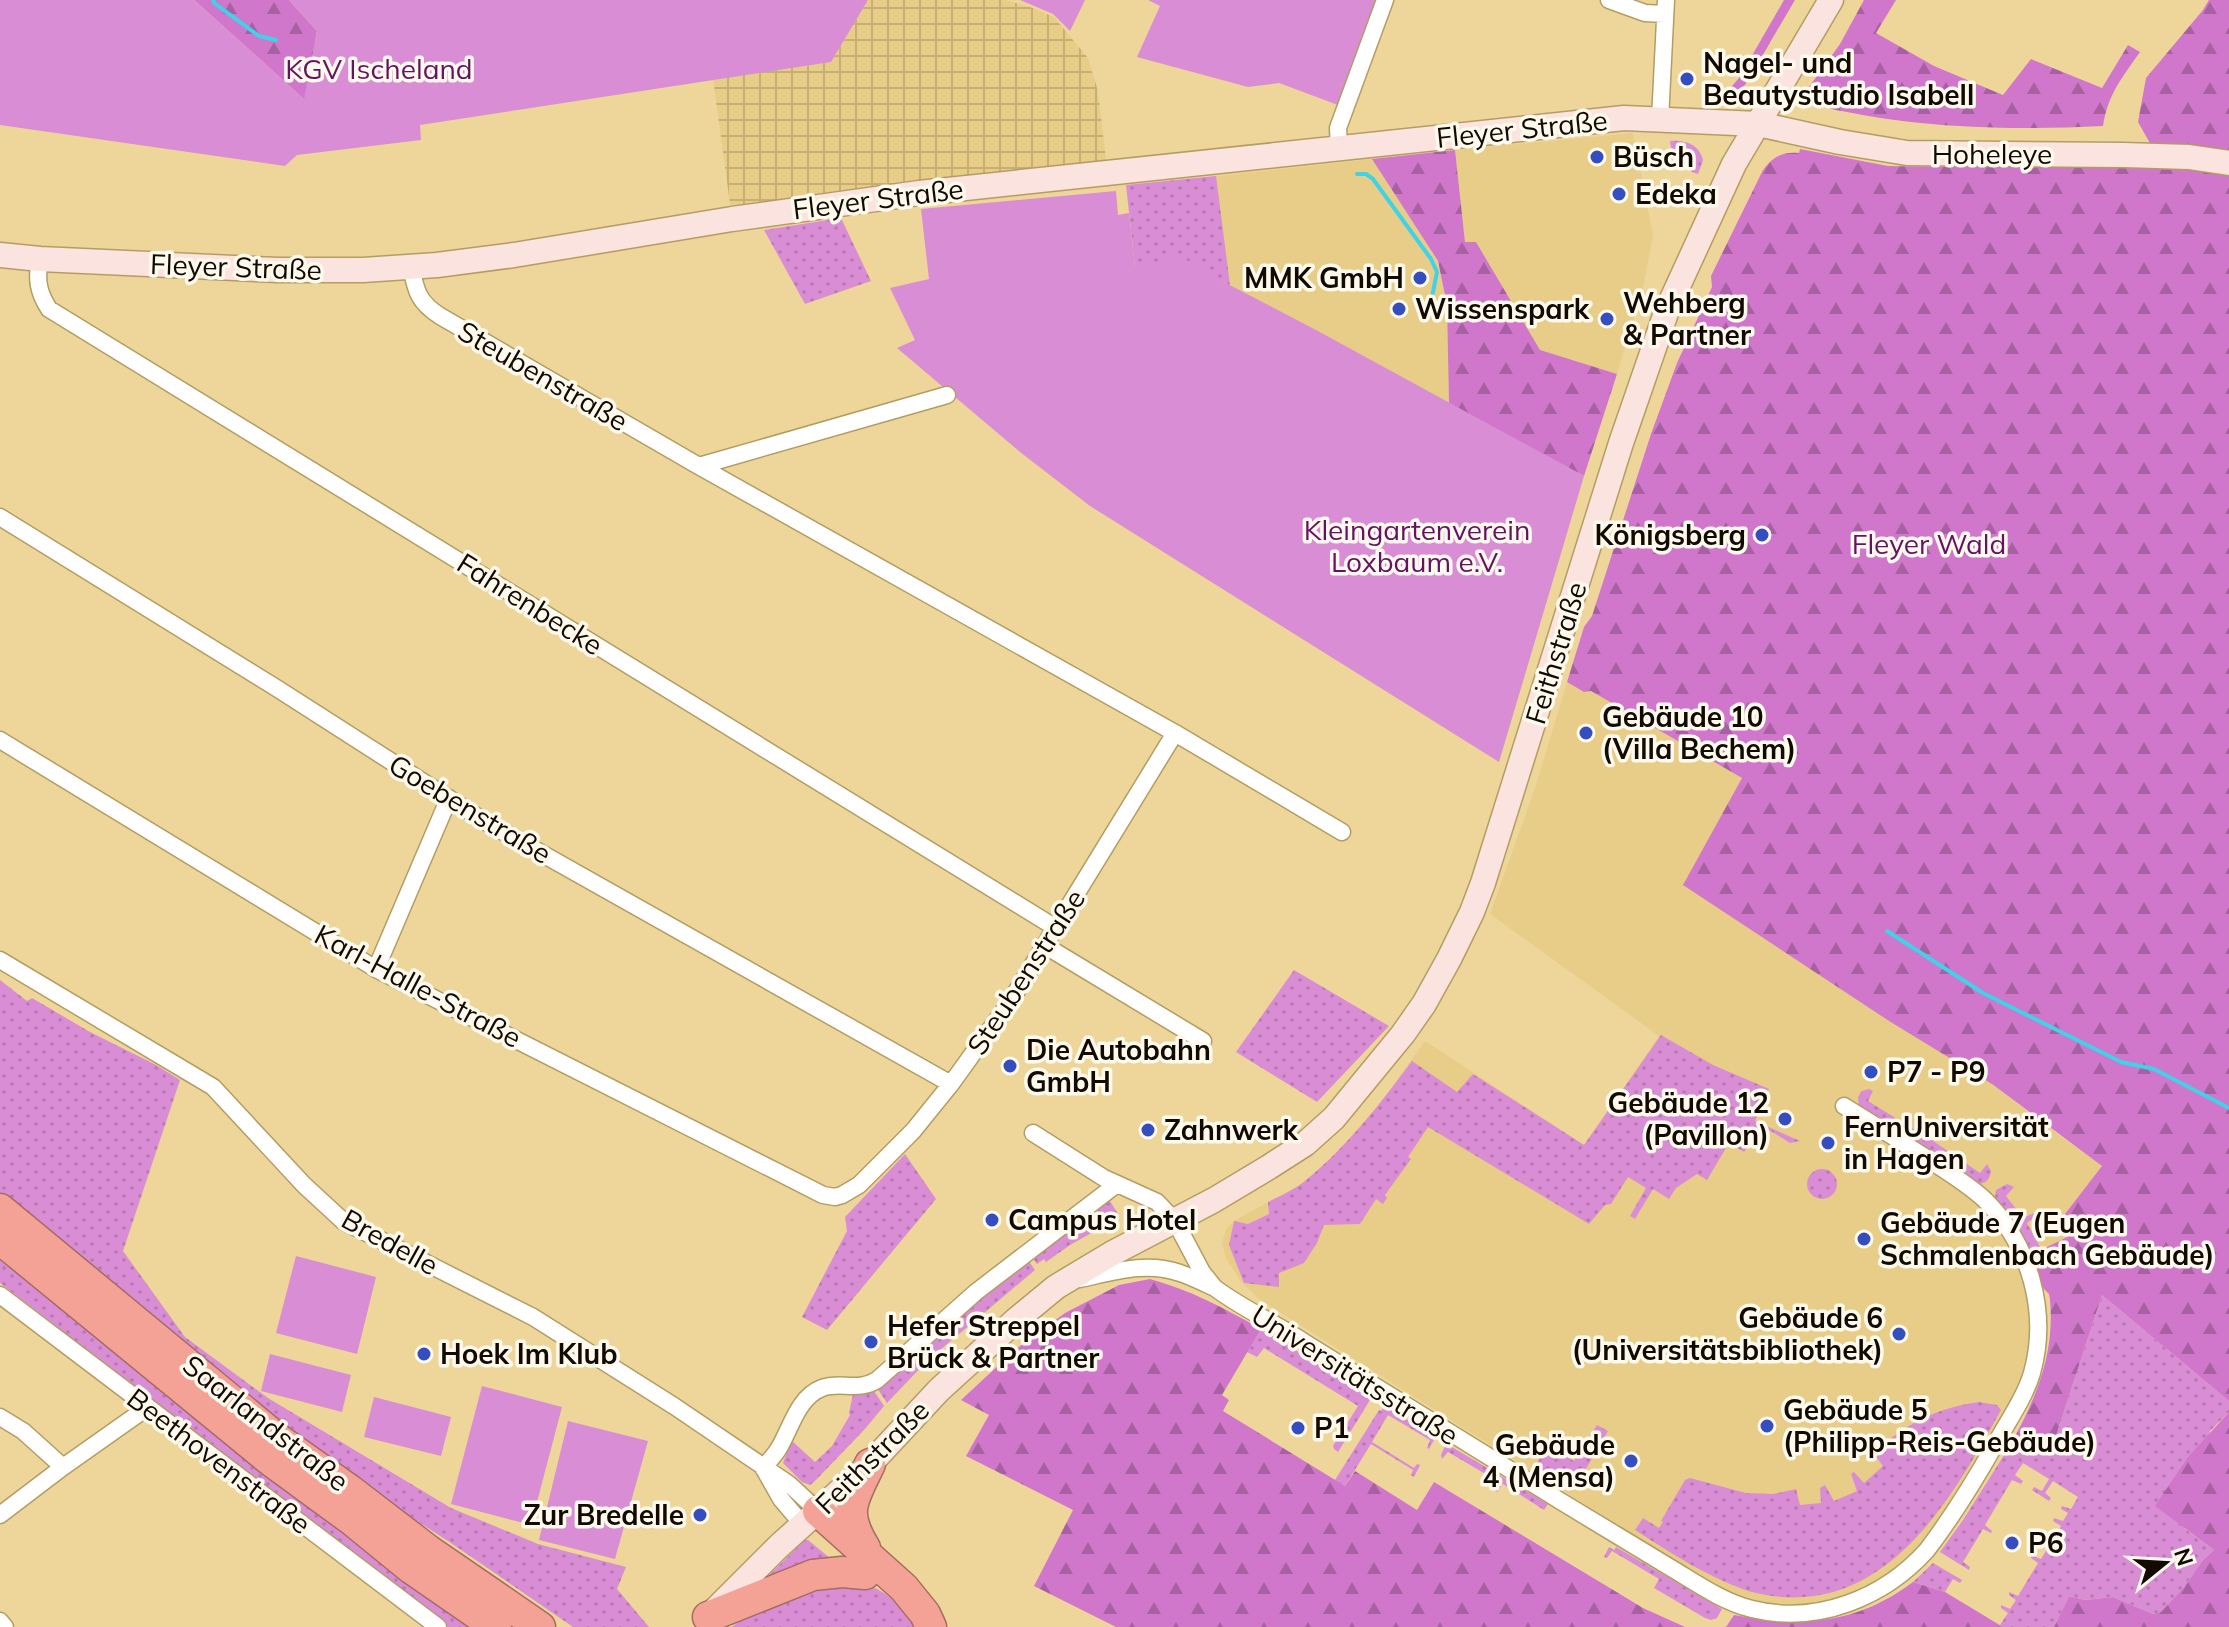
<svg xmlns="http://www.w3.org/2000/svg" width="2229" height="1627" font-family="Mulish,sans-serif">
<defs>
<pattern id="industrial-grid" width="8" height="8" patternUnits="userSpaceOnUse" patternTransform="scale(2)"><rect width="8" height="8" fill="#e8cd89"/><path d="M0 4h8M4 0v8" fill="none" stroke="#c6af74"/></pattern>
<pattern id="grass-dots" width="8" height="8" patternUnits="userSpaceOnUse" patternTransform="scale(2)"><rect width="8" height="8" fill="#d98dd4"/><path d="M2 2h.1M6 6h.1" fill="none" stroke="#b978b4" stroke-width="1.8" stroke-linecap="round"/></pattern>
<pattern id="forest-firs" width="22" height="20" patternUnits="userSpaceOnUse" patternTransform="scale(2)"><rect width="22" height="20" fill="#d077cb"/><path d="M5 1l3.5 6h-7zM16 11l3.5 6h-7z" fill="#a760a2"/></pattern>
</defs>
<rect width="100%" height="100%" fill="#eed69a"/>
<path fill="#e8cd89" d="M1633 133 1653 235 1643 288 1617 374 1540 351 1476 242 1465 243 1455 150Z
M1372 159 1438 261 1447 305 1449 404 1216 278 1208 177Z
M1567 682 1584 692 1590 690 1742 778 1684 885 1889 1021 1992 1084 2049 1128 2103 1166 2065 1214 2076 1233 2019 1261 2027 1285 2031 1320 2029 1343 2021 1377 1989 1442 1938 1523 1914 1552 1879 1582 1860 1592 1808 1604H1784L1757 1601 1719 1586 1675 1561 1260 1300 1241 1282 1226 1258 1222 1243 1226 1229 1234 1221 1303 1183 1329 1160 1378 1106 1425 1041 1584 1145 1659 1036 1490 914 1536 785Z"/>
<path fill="url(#industrial-grid)" d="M868 0H1005L1030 7 1054 17 1088 58 1098 91 1107 168 731 211 713 79 831 62Z"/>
<path fill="url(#grass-dots)" d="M1670 141C1685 140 1699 144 1703 160L1698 174C1684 170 1671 156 1670 141Z
M1216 176 1230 285 1215 278 1135 267 1126 185Z
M841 218 871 281 805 304 764 230Z
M1294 970 1389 1026 1317 1102 1236 1052Z
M0 980 27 1001 32 998 90 1032 156 1065 180 1080 123 1251 185 1337 268 1398 451 1508 538 1544 626 1567 617 1589 649 1627H573L451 1543 341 1472 0 1199Z
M1661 1035 1713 1065 1769 1089 1755 1121 1800 1141 1790 1143 1764 1127 1744 1152 1729 1143 1707 1180 1697 1174 1676 1188 1669 1199 1653 1189 1635 1219 1630 1216 1646 1188 1628 1177 1611 1204 1605 1205 1589 1224 1428 1127 1408 1157 1411 1159 1385 1195 1387 1198 1383 1204 1376 1199 1360 1224 1324 1225 1317 1243 1304 1263 1279 1273V1287L1244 1283 1229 1245 1234 1221 1248 1224 1269 1214 1268 1202C1280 1196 1294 1190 1305 1181 1347 1147 1380 1104 1412 1061L1457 1092 1473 1074 1584 1145Z
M1869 1089 1873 1091 1868 1101 1915 1130 1921 1120 1927 1125 1923 1134 1980 1173 1987 1164 1991 1171C1990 1180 1985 1185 1976 1183L1859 1107 1858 1097 1862 1091Z
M905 1154 936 1199 827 1330 802 1317 847 1231 845 1217Z
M1807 1184a15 15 0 1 1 30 0a15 15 0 1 1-30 0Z
M2007 1184 2014 1187 2006 1196 2023 1218 2034 1213 2036 1216 2027 1223 2041 1249 2033 1254 2018 1227 1995 1197 1996 1190Z
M1110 1201 1120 1217 1070 1245 1046 1262 1044 1259 1037 1264 1032 1257Z
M0 1253 342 1531 382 1565 468 1627H448L0 1283Z
M1028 1260 1035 1270 927 1361 887 1403 877 1388 983 1294Z
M2102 1295 2229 1401V1412L2210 1431 2184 1528 2214 1550 2203 1560 2184 1587 2161 1612 2153 1614 2113 1597 2085 1600 2069 1596 2054 1627H2003L2000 1625 2008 1613 2001 1608V1605L2010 1609 2016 1600 2009 1595V1592L2018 1596 2038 1563 2031 1558V1555L2041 1559 2061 1526 2053 1521 2054 1518 2063 1521 2068 1513 2061 1509 2062 1506 2071 1509 2078 1497 2053 1481 2045 1493 2051 1498 2049 1501 2032 1490 2034 1487 2042 1491 2049 1479 2023 1463 2015 1475 2023 1481 2021 1484 2012 1480 1985 1525 1992 1531 1991 1533 1983 1529 1963 1562 1970 1567 1969 1570 1940 1552 1963 1520 2011 1444 2055 1439Z
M1261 1329 1370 1396V1400L1338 1452 1334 1449 1333 1446 1358 1406 1264 1348 1257 1357 1247 1352Z
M874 1391 884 1406 864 1430 814 1482 810 1485 802 1482 783 1463 791 1440 815 1462 832 1446 850 1415 849 1413 853 1394Z
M1979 1402 1997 1405 2001 1410C1949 1505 1879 1627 1748 1591 1707 1577 1671 1553 1635 1530L1643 1518 1659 1528 1663 1522 1661 1521 1685 1480 1690 1478 1746 1493 1773 1494 1796 1489 1800 1505 1821 1503 1820 1488 1825 1485 1834 1501 1857 1491 1851 1474 1854 1472 1864 1483 1883 1466 1873 1453C1906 1424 1935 1408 1979 1402Z
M1385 1405 1435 1438 1429 1449 1427 1448 1430 1440 1388 1415 1372 1442 1414 1468 1417 1464 1420 1465 1414 1477 1411 1475 1413 1470 1371 1444 1345 1486 1335 1480 1379 1410 1381 1411Z
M1597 1425 1608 1431 1573 1491 1534 1468 1548 1445 1574 1461Z
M1445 1446 1450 1449 1452 1447 1548 1504 1544 1510 1503 1484 1497 1492 1495 1490 1499 1482 1448 1452 1442 1459 1441 1455Z
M805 1540H808L836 1563 749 1595Z
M1609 1547 1614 1550 1616 1547 1722 1609 1717 1618 1711 1620 1705 1618 1654 1588 1659 1579 1612 1551 1607 1558 1604 1557Z
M1933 1563 1962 1580 1960 1583 1953 1579 1945 1592 1913 1582Z
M862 1582C886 1591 902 1605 915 1627H732L762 1603 795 1586Z"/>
<path fill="url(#forest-firs)" d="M194 0H289L317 31 305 100Z
M1784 0H1795L1745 85 1735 92 1725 94 1739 78Z
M1864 0H1896L1876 33 1934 66 2003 95 2031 59 2102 88 2128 45 2140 52C2122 78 2108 94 2103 126 2005 131 1906 128 1811 104L1807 98 1809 87 1840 44Z
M2209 0H2229V1401L2102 1295 2055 1439 2011 1444C2036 1398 2055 1354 2050 1300L2049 1294 2043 1288 2033 1254 2075 1233 2065 1214 2102 1166 1992 1084 1889 1021 1683 885 1742 778 1591 691 1584 692 1567 682 1584 627 1592 616 1651 434 1677 363 1712 287 1711 276 1762 172C1771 157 1783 151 1799 153L1800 149 1888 166 1948 167 2043 162H2103L2191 170 2189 157 2151 145 2138 122 2146 78 2203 10Z
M1455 150 1465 242H1476L1540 350 1617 374 1584 476 1449 404 1447 305 1438 261 1372 159Z
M1150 1279C1190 1290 1224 1308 1261 1329L1222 1395 1229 1400 1223 1411 1345 1486 1355 1471 1417 1510 1434 1482 1643 1608 1685 1627H1116L1034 1586 1073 1510 966 1456 989 1415 961 1400 1016 1349 1065 1313 1119 1285Z
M2229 1412V1627H2054L2069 1596 2085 1600 2113 1597 2153 1614 2161 1612 2184 1587 2203 1560 2214 1550 2155 1506 2188 1457Z
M1913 1582 1945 1592 2003 1627H1726L1734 1615C1803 1627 1855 1625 1913 1582Z"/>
<path fill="#d98dd4" d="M0 0H194L304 99 317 31 289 0H868L831 62 420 125 421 140 297 155 285 166 0 125Z
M1020 0H1085L1070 31 1053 14Z
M1148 0H1378L1338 105 1279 83 1248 87 1137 57 1160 6Z
M1116 191 1118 215 1129 213 1135 267 1180 256 1216 278 1316 330 1584 476 1499 762 1090 506 1020 452 897 348 915 340 890 288 929 279 921 209Z
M296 1256 376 1277 357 1354 276 1333Z
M270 1354 351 1375 342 1412 261 1391Z
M482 1386 562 1407 531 1525 451 1504Z
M374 1397 451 1417 441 1456 364 1437Z
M568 1421 648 1441 615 1559 539 1540Z"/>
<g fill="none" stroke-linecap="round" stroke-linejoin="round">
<path stroke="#40d2e6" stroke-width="4" d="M213 0 214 3 259 36 276 40
M1357 174H1366L1373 179 1431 259 1437 272 1430 307
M1887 931 1983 993 2121 1062 2154 1069 2229 1108"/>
<defs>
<path id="street" d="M1609 0 1645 13 1664 14
M1660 120 1666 0
M1339 148 1338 128 1385 0
M40 259C36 279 38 292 49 309L1056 928
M411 267C416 291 418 302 440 316L697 465 1175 733 1342 832
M699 466 947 395
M0 517 278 689 484 821 951 1084
M0 740 376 969 823 1195 835 1197 842 1195 859 1185 913 1131 951 1084 1010 1002 1175 733
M1044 945 1203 1041
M0 960 213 1087 304 1185 343 1221 533 1317 674 1406 789 1484 818 1511
M376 969 449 798
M1033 1133 1104 1178 1157 1202 1175 1221 1202 1272 1214 1287
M1080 1279C1113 1272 1147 1261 1180 1273 1192 1277 1204 1283 1215 1288 1243 1309 1275 1323 1304 1342 1390 1395 1476 1449 1562 1502 1598 1524 1635 1546 1671 1568 1696 1583 1723 1602 1752 1609 1817 1625 1884 1598 1927 1550 1953 1516 1975 1480 1996 1443 2008 1421 2025 1397 2032 1373 2049 1312 2030 1245 1985 1200 1969 1185 1949 1173 1931 1161 1902 1142 1873 1124 1844 1106
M0 1295 438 1627
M0 1417 23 1431 63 1467
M763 1468C769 1461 775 1455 779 1448 791 1428 798 1397 822 1388 840 1381 858 1392 877 1380L976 1292 1117 1184
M764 1469 781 1499 803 1525
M0 1515 63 1467 148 1407
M0 1621 5 1627"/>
<path id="secondary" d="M0 255 40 259 278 270H363L437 265 514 255 732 219 919 193 1624 118 1758 124 1840 142 1907 153 2124 155 2189 157 2229 163
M712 1613 779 1546 870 1464 939 1390 1016 1320 1056 1287 1111 1254 1214 1200 1269 1167 1305 1144 1334 1118 1403 1034 1424 1004 1449 959 1472 912 1483 883 1621 443 1667 310 1734 164 1831 0"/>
<path id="highway" d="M0 1209 278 1439 351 1491 428 1550 540 1627
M0 1239 271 1461 353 1521 412 1569 496 1627
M818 1511 904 1588 925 1614 931 1627
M865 1548C842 1511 853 1500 870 1464
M708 1617 813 1575 842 1572 865 1574"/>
</defs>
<use href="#street" stroke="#b49d63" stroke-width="19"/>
<use href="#secondary" stroke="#b49d63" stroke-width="27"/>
<use href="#highway" stroke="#a46d61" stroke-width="33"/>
<use href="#street" stroke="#fff" stroke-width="16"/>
<use href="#secondary" stroke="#fbe3df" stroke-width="24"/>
<use href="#highway" stroke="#f3a295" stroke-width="30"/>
</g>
<g fill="#344dbf" stroke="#fdf9ed" stroke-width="3">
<circle cx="1687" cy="79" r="8"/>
<circle cx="1597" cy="157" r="8"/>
<circle cx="1619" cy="194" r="8"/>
<circle cx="1420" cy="278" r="8"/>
<circle cx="1399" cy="309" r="8"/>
<circle cx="1607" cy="319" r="8"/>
<circle cx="1762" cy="535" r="8"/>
<circle cx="1586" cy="733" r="8"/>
<circle cx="1010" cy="1066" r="8"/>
<circle cx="1871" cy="1072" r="8"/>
<circle cx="1785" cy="1119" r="8"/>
<circle cx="1148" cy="1130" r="8"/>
<circle cx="1828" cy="1143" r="8"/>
<circle cx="992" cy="1220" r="8"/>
<circle cx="1864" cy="1239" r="8"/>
<circle cx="1899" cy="1334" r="8"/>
<circle cx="871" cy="1342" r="8"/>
<circle cx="424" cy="1354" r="8"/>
<circle cx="1767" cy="1426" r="8"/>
<circle cx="1298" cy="1428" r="8"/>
<circle cx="1631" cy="1461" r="8"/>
<circle cx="700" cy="1515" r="8"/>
<circle cx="2012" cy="1543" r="8"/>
</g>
<g text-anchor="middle" stroke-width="7" stroke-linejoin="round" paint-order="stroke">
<g font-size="28" font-weight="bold" fill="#120a00" stroke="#fdf9ed" text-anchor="start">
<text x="1703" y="73">Nagel- und<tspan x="1703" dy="32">Beautystudio Isabell</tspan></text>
<text x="1613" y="167">Büsch</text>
<text x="1635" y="204">Edeka</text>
<text x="1404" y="288" text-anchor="end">MMK GmbH</text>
<text x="1623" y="313">Wehberg<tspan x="1623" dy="32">&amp; Partner</tspan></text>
<text x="1415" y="319">Wissenspark</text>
<text x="1746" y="545" text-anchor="end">Königsberg</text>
<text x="1602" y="727">Gebäude 10<tspan x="1602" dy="32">(Villa Bechem)</tspan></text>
<text x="1026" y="1060">Die Autobahn<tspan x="1026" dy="32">GmbH</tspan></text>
<text x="1887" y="1082">P7 - P9</text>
<text x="1769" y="1113" text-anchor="end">Gebäude 12<tspan x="1769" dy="32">(Pavillon)</tspan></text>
<text x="1844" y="1137">FernUniversität<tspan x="1844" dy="32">in Hagen</tspan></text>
<text x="1164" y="1140">Zahnwerk</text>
<text x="1008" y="1230">Campus Hotel</text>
<text x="1880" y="1233">Gebäude 7 (Eugen<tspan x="1880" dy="32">Schmalenbach Gebäude)</tspan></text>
<text x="1883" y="1328" text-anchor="end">Gebäude 6<tspan x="1883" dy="32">(Universitätsbibliothek)</tspan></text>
<text x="887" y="1336">Hefer Streppel<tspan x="887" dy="32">Brück &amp; Partner</tspan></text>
<text x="440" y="1364">Hoek Im Klub</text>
<text x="1783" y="1420">Gebäude 5<tspan x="1783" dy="32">(Philipp-Reis-Gebäude)</tspan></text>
<text x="1314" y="1438">P1</text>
<text x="1615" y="1455" text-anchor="end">Gebäude<tspan x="1615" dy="32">4 (Mensa)</tspan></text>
<text x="684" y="1525" text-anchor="end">Zur Bredelle</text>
<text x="2028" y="1553">P6</text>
</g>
<g font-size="28" fill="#641362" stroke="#fdf9ed">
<text x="379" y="79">KGV Ischeland</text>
<text x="1417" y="540">Kleingartenverein<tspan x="1417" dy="32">Loxbaum e.V.</tspan></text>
<text x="1929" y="554">Fleyer Wald</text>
</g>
<g font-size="28" fill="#120a00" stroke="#fdf9ed">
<text transform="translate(1522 129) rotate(-6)" y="10">Fleyer Straße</text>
<text x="1992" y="164">Hoheleye</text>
<text transform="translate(878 199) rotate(-7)" y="10">Fleyer Straße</text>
<text transform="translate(236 267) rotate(2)" y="10">Fleyer Straße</text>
<text transform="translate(543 376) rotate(30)" y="10">Steubenstraße</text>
<text transform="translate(530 604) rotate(32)" y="10">Fahrenbecke</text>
<text transform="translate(1556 653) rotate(-73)" y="10">Feithstraße</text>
<text transform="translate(470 809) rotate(31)" y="10">Goebenstraße</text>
<text transform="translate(1026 972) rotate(-57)" y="10">Steubenstraße</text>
<text transform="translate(418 986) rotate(28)" y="10">Karl-Halle-Straße</text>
<text transform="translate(390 1242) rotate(29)" y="10">Bredelle</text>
<text transform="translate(1355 1375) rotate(32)" y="10">Universitätsstraße</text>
<text transform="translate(266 1423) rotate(38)" y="10">Saarlandstraße</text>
<text transform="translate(872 1457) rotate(-45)" y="10">Feithstraße</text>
<text transform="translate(219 1461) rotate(37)" y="10">Beethovenstraße</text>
</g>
</g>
<g transform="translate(2165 1563) rotate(72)" stroke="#fdf9ed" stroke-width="6" paint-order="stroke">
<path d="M0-6L14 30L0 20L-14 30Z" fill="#120a00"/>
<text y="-12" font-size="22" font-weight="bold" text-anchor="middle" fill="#120a00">N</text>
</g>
</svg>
